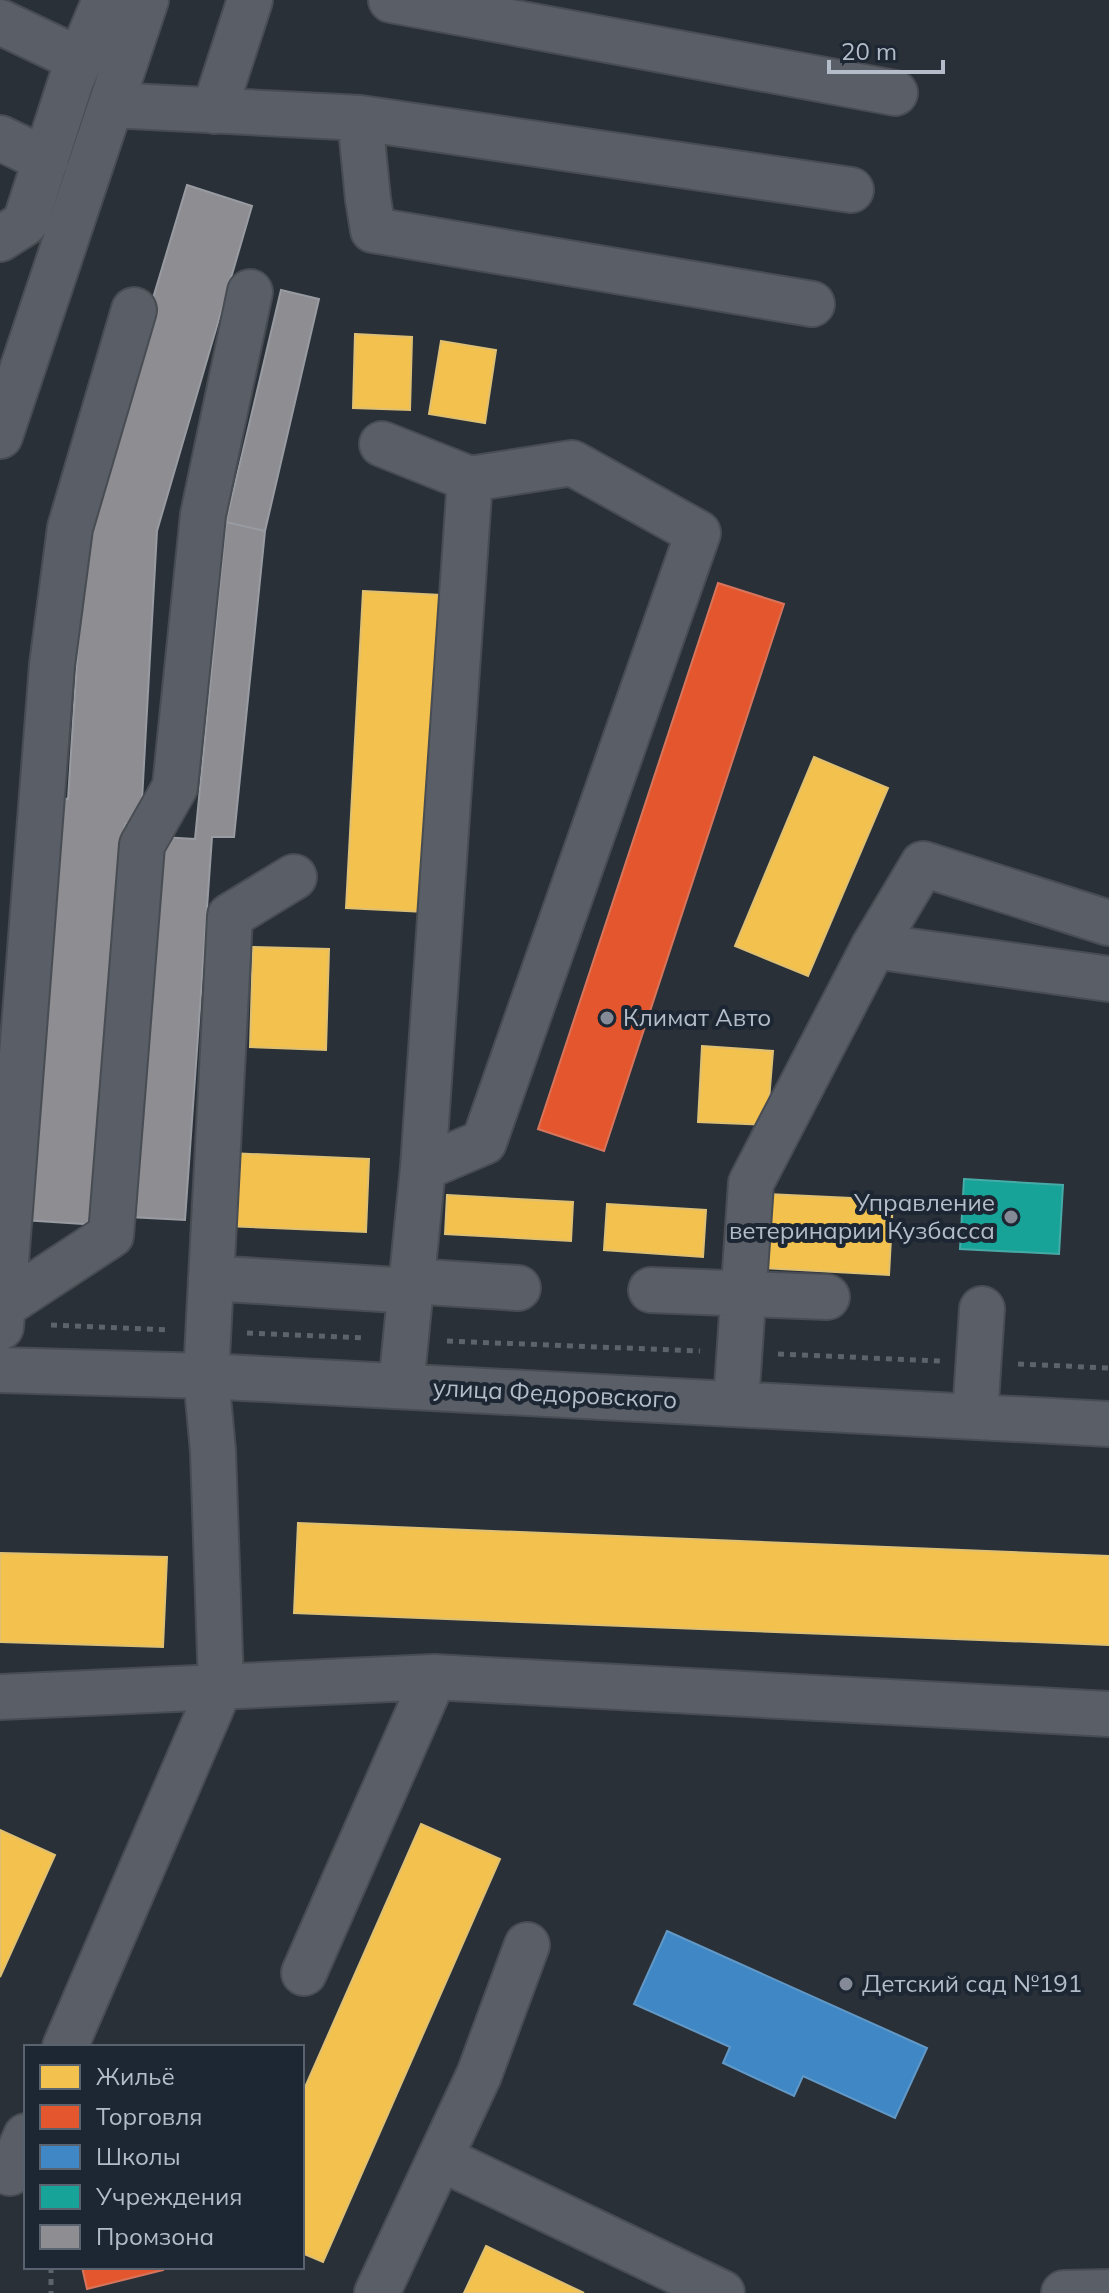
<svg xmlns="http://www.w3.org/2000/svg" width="1109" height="2293" font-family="Mulish,sans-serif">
<rect width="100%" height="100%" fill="#2a3038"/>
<path fill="#f2c14e" stroke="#dfc073" stroke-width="2" d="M355 334 412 337 410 410 353 408Z
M441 341 496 350 485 423 429 414Z
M363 591 441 595 425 912 346 908Z
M814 757 888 788 808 976 735 946Z
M253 947 329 949 326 1050 250 1047Z
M702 1046 773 1051 767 1125 698 1122Z
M229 1153 369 1159 366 1232 226 1226Z
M767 1194 893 1200 889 1275 763 1268Z
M447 1195 573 1202 571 1241 445 1234Z
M607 1204 706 1210 703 1257 604 1250Z
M298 1523 1109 1556V1645L294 1613Z
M0 1553 167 1557 163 1647 0 1642Z
M421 1824 500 1859 323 2262 302 2253V2094Z
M0 1830 55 1855 0 1977Z
M486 2246 584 2293H464Z"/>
<path fill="#e4572e" stroke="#d6755c" stroke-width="2" d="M718 583 784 604 604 1151 538 1129Z
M82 2267H162L163 2270 87 2289Z"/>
<path fill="#3f88c5" stroke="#6298c6" stroke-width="2" d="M667 1931 927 2048 895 2118 803 2076 794 2096 723 2063 730 2047 634 2004Z"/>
<path fill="#17a398" stroke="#46aaa7" stroke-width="2" d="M964 1179 1063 1185 1059 1254 960 1249Z"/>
<path fill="#8d8d92" stroke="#999ba2" stroke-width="2" d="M187 185 252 206 157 531 141 818 125 824 98 1225 23 1220 51 797 68 799 86 521Z
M281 290 319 299 265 531 226 522Z
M226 522 265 531 234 837H212L185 1220 129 1217 162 837 195 839Z"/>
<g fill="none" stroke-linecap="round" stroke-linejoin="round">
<defs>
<path id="minor" d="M391 0 895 93
M0 22 80 60
M111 105 360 118 368 199 373 230 812 304
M214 111 250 0
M360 118 851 190
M0 138 46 160
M0 239 25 223 71 81 105 0
M0 436 146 0
M382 444 470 479
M874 946 1109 979
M211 1278 411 1291
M412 1281 518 1288
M651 1290 827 1297
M3 1306 111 1235 142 845 175 787 203 515 250 292
M1 1327 52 665 70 528 134 310
M0 1370 206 1376 1109 1424
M401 1386 423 1168 484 1142 698 533 572 463 470 479 423 1168
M736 1403 751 1183 874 946 923 864 1109 923
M975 1416 982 1309
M0 1697 434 1677 1109 1714
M304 1973 434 1677
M65 2047 221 1685 213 1451 206 1376 230 916 294 877
M440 2158 479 2075 527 1945
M10 2173 26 2136
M377 2293 440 2158 722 2293
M1064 2293 1109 2292"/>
</defs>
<use href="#minor" stroke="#484c53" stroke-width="48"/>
<path stroke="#5d636a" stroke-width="5" stroke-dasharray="6 6" stroke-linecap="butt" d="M51 1325 169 1330
M247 1333 365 1338
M447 1341 700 1351
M778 1354 940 1361
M1018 1364 1109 1368
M51 2267V2293"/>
<use href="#minor" stroke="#5a5e66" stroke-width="44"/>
</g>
<g fill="#848b96" stroke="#1d2633" stroke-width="3">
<circle cx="607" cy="1018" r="8"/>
<circle cx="1011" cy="1217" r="8"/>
<circle cx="846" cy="1984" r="8"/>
</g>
<g text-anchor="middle" stroke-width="8" stroke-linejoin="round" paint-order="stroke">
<g font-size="24" fill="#b4bcc9" stroke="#1d2633" text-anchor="start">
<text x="623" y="1026">Климат Авто</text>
<text x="995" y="1211" text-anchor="end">Управление<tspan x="995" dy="28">ветеринарии Кузбасса</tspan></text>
<text x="862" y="1992">Детский сад №191</text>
</g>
<g font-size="24" fill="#b4bcc9" stroke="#1d2633">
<text transform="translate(555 1394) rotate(3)" y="8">улица Федоровского</text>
</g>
</g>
<rect x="24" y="2045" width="280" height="224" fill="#1d2633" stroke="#59626f" stroke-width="2"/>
<rect x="40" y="2065" width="40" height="24" fill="#f2c14e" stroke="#59626f" stroke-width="2"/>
<text x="96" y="2085" font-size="24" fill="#b4bcc9">Жильё</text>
<rect x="40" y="2105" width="40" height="24" fill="#e4572e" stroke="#59626f" stroke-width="2"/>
<text x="96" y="2125" font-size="24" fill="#b4bcc9">Торговля</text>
<rect x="40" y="2145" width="40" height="24" fill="#3f88c5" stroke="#59626f" stroke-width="2"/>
<text x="96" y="2165" font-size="24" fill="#b4bcc9">Школы</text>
<rect x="40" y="2185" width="40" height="24" fill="#17a398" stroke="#59626f" stroke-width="2"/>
<text x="96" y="2205" font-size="24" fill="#b4bcc9">Учреждения</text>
<rect x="40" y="2225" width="40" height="24" fill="#8d8d92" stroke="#59626f" stroke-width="2"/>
<text x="96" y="2245" font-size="24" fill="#b4bcc9">Промзона</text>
<path d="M829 60v12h114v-12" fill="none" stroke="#b4bcc9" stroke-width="4"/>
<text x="841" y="60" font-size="24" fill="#b4bcc9" stroke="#1d2633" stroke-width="6" paint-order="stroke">20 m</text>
</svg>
